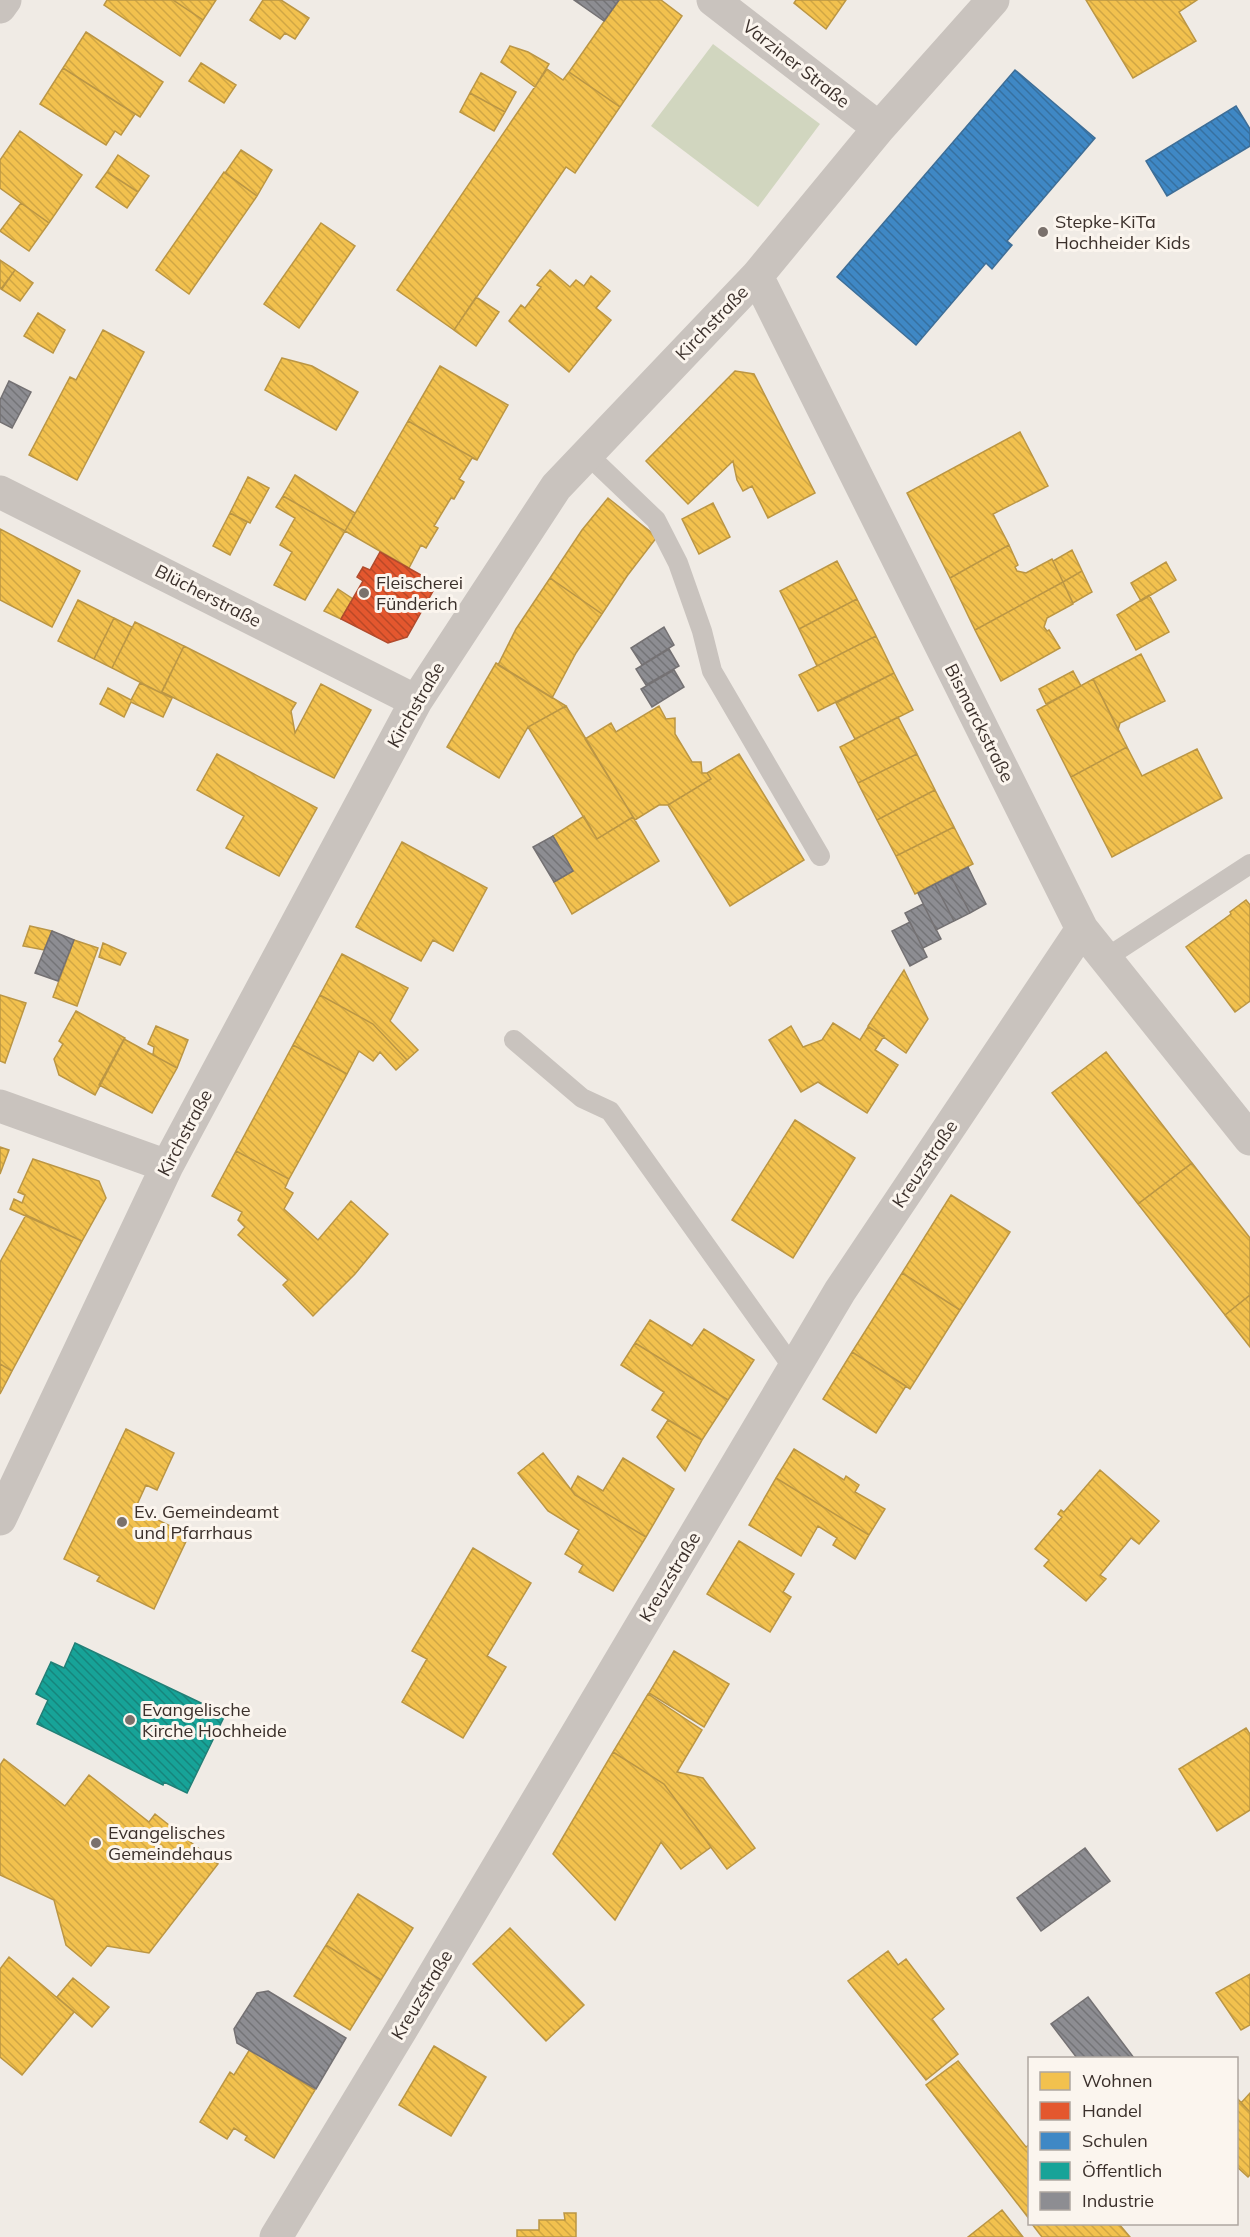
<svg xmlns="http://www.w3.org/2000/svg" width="1250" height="2237" font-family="Mulish,sans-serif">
<defs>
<pattern id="homes-back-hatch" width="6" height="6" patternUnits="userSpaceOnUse" patternTransform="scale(1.5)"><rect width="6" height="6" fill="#f2c14e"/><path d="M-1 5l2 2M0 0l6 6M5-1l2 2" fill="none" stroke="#d0a644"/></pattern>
<pattern id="shops-back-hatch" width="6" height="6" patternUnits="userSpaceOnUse" patternTransform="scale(1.5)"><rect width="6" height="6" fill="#e4572e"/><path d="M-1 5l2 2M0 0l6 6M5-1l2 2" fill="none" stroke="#ba4827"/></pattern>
<pattern id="schools-back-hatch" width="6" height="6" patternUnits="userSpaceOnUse" patternTransform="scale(1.5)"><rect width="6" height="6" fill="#3f88c5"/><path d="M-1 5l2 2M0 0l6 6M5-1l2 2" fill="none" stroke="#3670a0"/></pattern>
<pattern id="public-back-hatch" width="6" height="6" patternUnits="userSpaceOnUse" patternTransform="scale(1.5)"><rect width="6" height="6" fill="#17a398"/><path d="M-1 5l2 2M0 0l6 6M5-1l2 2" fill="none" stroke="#16857c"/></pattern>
<pattern id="industry-back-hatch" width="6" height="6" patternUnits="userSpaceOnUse" patternTransform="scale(1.5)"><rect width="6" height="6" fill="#8d8d92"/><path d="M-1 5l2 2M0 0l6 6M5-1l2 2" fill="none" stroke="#747477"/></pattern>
</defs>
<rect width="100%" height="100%" fill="#f0ebe5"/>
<path fill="#d1d6bf" d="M713 44 820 124 758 207 651 126Z"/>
<path fill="url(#homes-back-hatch)" stroke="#bb9644" stroke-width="1.5" d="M107 0H173L203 20 180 56 104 5Z
M173 0H216L203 20Z
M263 0H281L309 18 295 39 285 33 280 39 250 20Z
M619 0H661L682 16 620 107 569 72Z
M796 0H846L826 29 794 3Z
M1086 0H1197L1179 12 1196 41 1133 78Z
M86 32 163 82 140 117 63 68Z
M510 46 528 52 549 64 535 87 501 62Z
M201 63 236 85 224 103 189 81Z
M63 68 135 114 121 135 115 131 106 145 40 104Z
M547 69 563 80 569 72 620 107 575 173 566 167 454 330 397 290Z
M481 73 516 92 505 112 470 93Z
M470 93 505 112 494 131 460 112Z
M20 131 82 175 49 223 0 188V160Z
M241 150 272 170 257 196 225 173Z
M118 155 149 176 138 192 107 172Z
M107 172 138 192 127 208 96 187Z
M224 172 257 196 189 294 156 270Z
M21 203 49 223 29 251 0 231Z
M321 223 355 246 299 328 264 304Z
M0 260 15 270 2 289 0 288Z
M15 270 33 283 20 301 1 289Z
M550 270 570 287 576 280 584 286 591 276 610 291 596 308 611 320 569 372 509 321 521 305 525 308 541 287 537 285Z
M476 297 499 312 476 346 454 330Z
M38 313 65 330 53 353 24 336Z
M103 330 144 352 77 480 29 455 70 377 76 380Z
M282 358 312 366 358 392 336 430 265 390Z
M440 366 508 405 477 460 408 421Z
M735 371 754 374 815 493 768 518 752 486 743 491 737 480 733 461 688 504 646 461Z
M408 421 477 460 472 458 459 479 464 482 454 499 451 498 434 526 438 528 426 548 421 545 409 568 345 531Z
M1020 432 1048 486 993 514 1009 545 950 578 907 493Z
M295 475 355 513 345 531 283 496Z
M248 477 269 488 250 523 230 513Z
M283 496 345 531 305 600 274 585 292 552 280 545 295 518 276 507Z
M608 498 657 537 627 576 602 614 550 578 582 530Z
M713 503 730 537 699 554 682 519Z
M230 513 247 522 230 555 213 546Z
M0 529 80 571 52 627 0 600Z
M1009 545 1018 565 1015 567 1017 571 1026 573 1052 559 1063 582 975 630 950 578Z
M1072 550 1082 571 1063 582 1053 561Z
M837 561 857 599 799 629 780 591Z
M1166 562 1176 580 1141 601 1131 583Z
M1082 571 1092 592 1073 603 1063 582Z
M550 578 602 614 576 653 552 698 498 665 516 629Z
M1063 582 1073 604 1047 618 1044 627 1047 631 1049 630 1060 648 1001 681 975 630Z
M338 589 353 599 341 619 324 611Z
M1149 595 1169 632 1136 650 1117 615Z
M857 599 876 636 817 666 799 629Z
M78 600 114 618 94 659 58 641Z
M114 618 132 627 112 668 94 659Z
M135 622 184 646 161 693 112 668Z
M876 636 894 673 818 711 799 675Z
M184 646 296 703 291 711 295 733 321 684 371 710 334 778 162 692Z
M1141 654 1165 701 1120 723 1118 730 1093 679Z
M496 663 566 706 528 727 499 778 447 747Z
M1073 671 1081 686 1046 704 1039 689Z
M894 673 913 710 855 739 836 703Z
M1093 679 1127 747 1071 777 1037 710Z
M140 683 172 698 163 717 131 702 124 717 100 704 108 688 131 700Z
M566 706 633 817 597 839 528 727Z
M659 706 666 719 675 718V734L692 762H701L702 773H707L711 779 668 805H659L635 820 585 739 611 723 616 732Z
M898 717 917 754 858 783 840 747Z
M1127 747 1142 776 1197 749 1222 798 1112 857 1071 777Z
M217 754 317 808 279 876 226 848 244 816 197 790Z
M739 754 804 860 730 906 668 805 711 779 707 773Z
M917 754 935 790 877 820 858 783Z
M935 790 954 827 896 856 877 820Z
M584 816 597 839 633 817 659 861 572 914 554 882 573 871 553 836Z
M954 827 973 864 915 894 896 856Z
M402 842 487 888 453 951 433 940 421 961 356 927Z
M1246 900 1250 905V1001L1235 1012 1186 947 1231 914 1230 912Z
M30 926 52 931 44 950 23 946Z
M74 940 98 948 77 1006 53 997Z
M103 943 126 953 120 965 99 957Z
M342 954 408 988 390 1021 418 1050 407 1060 373 1024 320 995Z
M904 970 928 1019 906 1053 868 1026Z
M0 995 26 1003 5 1063 0 1061Z
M320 995 373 1024 407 1060 396 1070 380 1052 373 1061 359 1051 347 1074 293 1045Z
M76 1011 125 1038 95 1095 59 1075 54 1059 63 1044 59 1041Z
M833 1023 860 1040 868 1027 884 1036 875 1050 898 1065 867 1113 818 1082 801 1092 769 1040 791 1026 803 1047 822 1040Z
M156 1026 188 1040 177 1068 153 1055 154 1047 148 1044Z
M124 1039 177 1068 152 1113 99 1085Z
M293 1045 347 1074 289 1179 236 1151Z
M1106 1052 1192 1163 1138 1204 1052 1093Z
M795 1120 855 1158 793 1258 732 1220Z
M0 1147 9 1150 0 1174Z
M236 1151 289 1179 285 1188 293 1193 284 1209 318 1240 351 1201 388 1234 355 1274 313 1316 283 1285 288 1280 238 1235 245 1227 238 1220 242 1212 212 1196Z
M33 1159 99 1181 106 1198 82 1241 10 1209 14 1199 22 1203 25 1195 18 1192Z
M1192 1163 1250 1238V1295L1225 1315 1138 1204Z
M951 1195 1010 1232 960 1310 902 1273Z
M26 1215 82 1241 12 1371 0 1364V1262Z
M902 1273 960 1310 910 1389 852 1352Z
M1250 1295V1347L1225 1315Z
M650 1320 692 1346 704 1329 754 1360 728 1400 635 1343Z
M635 1343 728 1400 702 1440 652 1410 664 1392 621 1365Z
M852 1352 906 1386 876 1433 823 1399Z
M0 1364 12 1371 0 1394Z
M668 1420 702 1440 685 1471 657 1437Z
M126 1429 174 1453 157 1490 146 1485 135 1509 189 1535 154 1609 97 1581 100 1576 64 1559Z
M794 1449 844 1480 846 1476 859 1485 855 1492 885 1509 869 1535 776 1478Z
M543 1453 575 1495 646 1537 613 1591 579 1572 583 1565 565 1554 579 1530 548 1511 518 1473Z
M623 1458 674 1489 646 1537 575 1495 571 1489 578 1476 603 1491Z
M1100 1470 1159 1521 1139 1544 1131 1538 1100 1575 1106 1579 1086 1601 1044 1566 1049 1560 1035 1549 1062 1517 1058 1514 1061 1510 1064 1512Z
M776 1478 869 1535 855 1559 833 1545 837 1538 818 1526 801 1556 749 1525Z
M739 1541 794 1574 783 1592 791 1597 770 1632 707 1594Z
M473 1548 531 1583 487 1656 506 1667 463 1738 402 1702 427 1659 412 1651Z
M674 1651 729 1684 704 1727 649 1693Z
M648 1694 702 1730 677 1772 703 1778 755 1848 727 1869 664 1784 613 1752Z
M1246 1728 1250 1734V1810L1217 1831 1179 1769Z
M613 1752 664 1784 711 1847 681 1869 661 1842 615 1920 553 1854Z
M4 1759 65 1806 89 1775 149 1822 155 1814 218 1864 149 1953 107 1946 91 1966 66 1945 54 1900 0 1875V1765Z
M358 1894 413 1928 381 1980 326 1945Z
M510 1928 584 2005 546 2041 473 1964Z
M326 1945 381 1980 350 2030 294 1996Z
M888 1951 898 1965 906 1959 944 2009 932 2019 958 2054 926 2080 848 1981Z
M9 1957 74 2012 22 2075 0 2057V1969Z
M1250 1974V2025L1241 2030 1216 1993Z
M73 1978 109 2007 92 2027 57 1997Z
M434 2046 486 2077 451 2136 399 2105Z
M250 2049 315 2090 274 2158 245 2140 247 2136 234 2128 227 2139 200 2122 230 2072 234 2075Z
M958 2061 1026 2147 1030 2144V2220L926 2085Z
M1250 2093V2112L1241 2103Z
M1236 2097 1250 2112V2175L1248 2177 1236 2166Z
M1002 2210 1023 2237H968Z
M564 2213H576V2237H517V2230H539V2220H565Z
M1032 2224H1119L1130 2237H1042Z"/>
<path fill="url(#shops-back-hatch)" stroke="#b14b2d" stroke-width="1.5" d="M380 552 437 584 407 637 388 643 341 619 363 581 357 577 363 567 370 570Z"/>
<path fill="url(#schools-back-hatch)" stroke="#3e6e97" stroke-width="1.5" d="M1015 70 1095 138 1007 241 1012 245 992 269 986 263 916 345 837 277Z
M1236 106 1250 129V146L1167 196 1146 161Z"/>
<path fill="url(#public-back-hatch)" stroke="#228077" stroke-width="1.5" d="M75 1643 201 1703 200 1706 224 1717 187 1793 164 1782 163 1785 37 1724 48 1700 36 1694 51 1662 64 1668Z"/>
<path fill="url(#industry-back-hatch)" stroke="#747173" stroke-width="1.5" d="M574 0H619L604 21Z
M9 381 31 392 12 428 0 422V400Z
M664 627 674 645 642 665 631 648Z
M669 649 679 666 646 685 636 669Z
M674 670 684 687 652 707 641 689Z
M553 836 573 871 554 882 533 847Z
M968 867 986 904 970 913 951 876Z
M951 876 970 913 954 921 935 884Z
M935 884 954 921 936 930 918 893Z
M923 904 941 939 923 948 905 913Z
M910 922 927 957 910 966 892 931Z
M52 931 74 940 58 981 35 973Z
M1085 1848 1110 1881 1041 1931 1017 1898Z
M268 1991 346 2038 316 2089 237 2043 234 2029 257 1993Z
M1088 1997 1134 2058H1077L1051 2024Z"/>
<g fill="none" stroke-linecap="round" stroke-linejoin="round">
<path stroke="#c9c3be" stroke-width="20" d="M586 453 656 520 678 563 702 631 712 671 820 856
M1106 958 1250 864
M514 1040 582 1098 610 1111 794 1369"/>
<path stroke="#c9c3be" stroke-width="33" d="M713 0 879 128
M0 7 5 0
M757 276 1082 929 1250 1139
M0 492 416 701
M0 1106 167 1166
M0 1519 167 1166 416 701 556 487 757 276 879 128 993 0
M276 2237 401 2030 840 1291 1082 929"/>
</g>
<g fill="#7a716c" stroke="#fbf5ee" stroke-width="2">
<circle cx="1043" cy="232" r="6"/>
<circle cx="364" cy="593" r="6"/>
<circle cx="122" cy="1522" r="6"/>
<circle cx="130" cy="1720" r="6"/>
<circle cx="96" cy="1843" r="6"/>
</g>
<g text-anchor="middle" stroke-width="6" stroke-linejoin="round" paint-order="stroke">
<g font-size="18" fill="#3b302b" stroke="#fbf5ee">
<text transform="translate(796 64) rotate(38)" y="6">Varziner Straße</text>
<text transform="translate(712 323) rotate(-46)" y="6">Kirchstraße</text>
<text transform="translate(208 596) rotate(27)" y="6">Blücherstraße</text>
<text transform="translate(416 705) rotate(-60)" y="6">Kirchstraße</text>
<text transform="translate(979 723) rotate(63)" y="6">Bismarckstraße</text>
<text transform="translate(185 1133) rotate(-62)" y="6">Kirchstraße</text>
<text transform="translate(925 1164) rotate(-56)" y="6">Kreuzstraße</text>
<text transform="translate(670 1577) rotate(-59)" y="6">Kreuzstraße</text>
<text transform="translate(422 1995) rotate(-59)" y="6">Kreuzstraße</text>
</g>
<g font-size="18" fill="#3b302b" stroke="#fbf5ee" text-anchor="start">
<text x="1055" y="228">Stepke-KiTa<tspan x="1055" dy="21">Hochheider Kids</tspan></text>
<text x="376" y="589">Fleischerei<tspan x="376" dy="21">Fünderich</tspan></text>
<text x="134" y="1518">Ev. Gemeindeamt<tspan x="134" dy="21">und Pfarrhaus</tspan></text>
<text x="142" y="1716">Evangelische<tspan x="142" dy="21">Kirche Hochheide</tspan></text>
<text x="108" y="1839">Evangelisches<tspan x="108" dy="21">Gemeindehaus</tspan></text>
</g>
</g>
<rect x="1028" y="2057" width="210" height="168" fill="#fbf5ee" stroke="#aea6a0" stroke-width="1.5"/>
<rect x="1040" y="2072" width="30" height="18" fill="#f2c14e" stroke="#aea6a0" stroke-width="1.5"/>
<text x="1082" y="2087" font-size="18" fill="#3b302b">Wohnen</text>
<rect x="1040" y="2102" width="30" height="18" fill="#e4572e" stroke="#aea6a0" stroke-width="1.5"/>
<text x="1082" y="2117" font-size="18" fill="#3b302b">Handel</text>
<rect x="1040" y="2132" width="30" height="18" fill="#3f88c5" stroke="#aea6a0" stroke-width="1.5"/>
<text x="1082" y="2147" font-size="18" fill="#3b302b">Schulen</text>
<rect x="1040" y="2162" width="30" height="18" fill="#17a398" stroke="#aea6a0" stroke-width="1.5"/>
<text x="1082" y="2177" font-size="18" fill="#3b302b">Öffentlich</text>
<rect x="1040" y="2192" width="30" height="18" fill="#8d8d92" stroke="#aea6a0" stroke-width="1.5"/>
<text x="1082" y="2207" font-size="18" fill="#3b302b">Industrie</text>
</svg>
